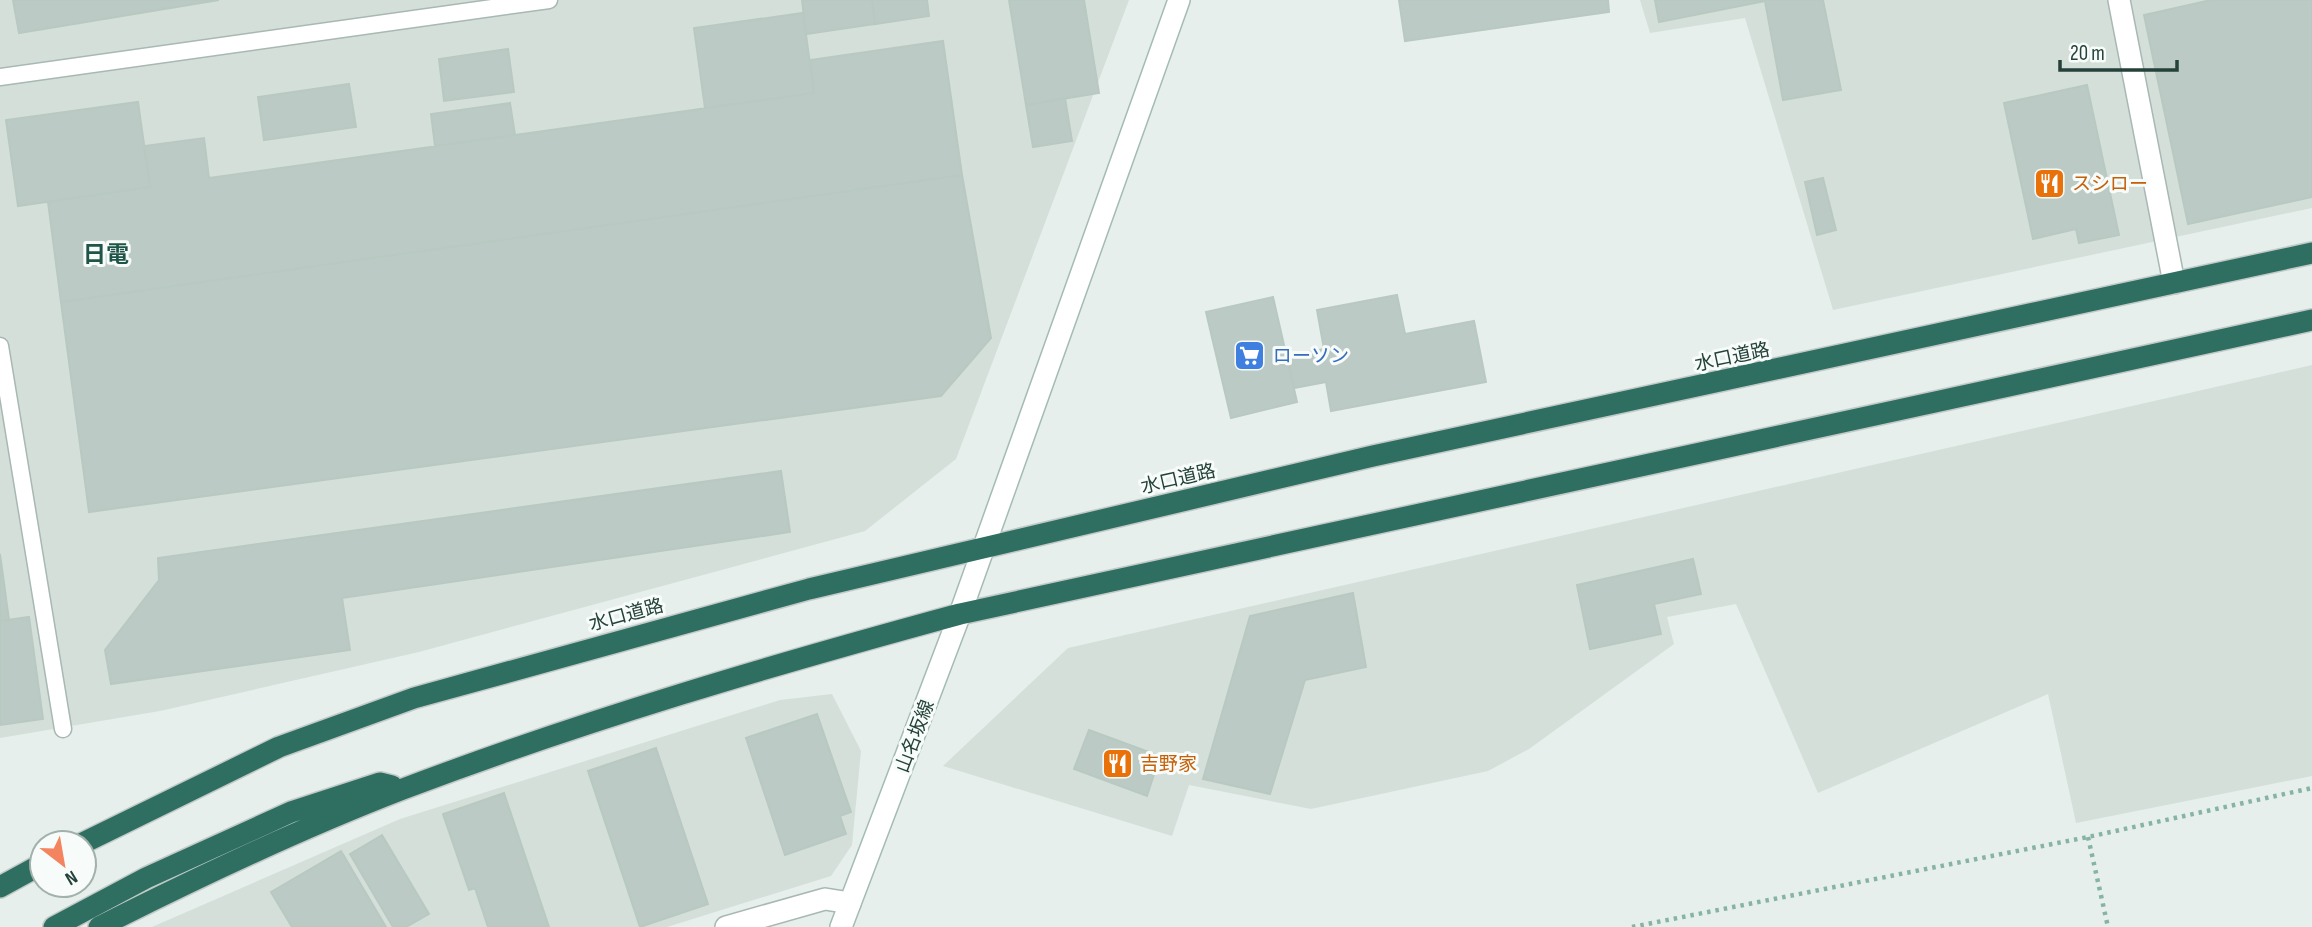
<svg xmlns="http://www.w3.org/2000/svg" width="2312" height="927" font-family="'Sofia Sans Condensed','Noto Sans JP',sans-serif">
<rect width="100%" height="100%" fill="#e6efeb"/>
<path fill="#d4dfda" d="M0 0H1129L956 459 865 531 419 652 160 711 0 738Z
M1640 0H2312V208L1833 310 1745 18 1650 33Z
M2312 365V776L2076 823 2048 694 1818 793 1736 604 1667 617 1674 644 1529 749 1488 771 1311 809 1189 785 1172 836 943 766 1068 648Z
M832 694 861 751 852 845 831 876 667 927H152L400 819 780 700Z"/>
<path fill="#bbcac4" stroke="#b8c9c2" stroke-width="2" d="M13 0H219L19 33Z
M802 0H872L875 24 806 34Z
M872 0H927L929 16 875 24Z
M1009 0H1084L1099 93 1026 105Z
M1399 0H1608L1609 12 1405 41Z
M1655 0H1823L1841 90 1783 100 1765 1 1659 22Z
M2211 0H2312V197L2188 224 2144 15Z
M803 13 814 93 705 108 694 28Z
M943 41 962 175 61 302 48 202 150 187 144 146 204 138 209 178 814 93 810 60Z
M508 49 514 92 444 101 439 59Z
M349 84 356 127 264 140 258 97Z
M2087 85 2119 235 2079 243 2076 229 2033 239 2004 103Z
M1065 98 1072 141 1033 147 1026 105Z
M138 102 150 187 18 206 6 120Z
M510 103 515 135 435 146 431 114Z
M962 175 991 338 941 396 89 512 61 302Z
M1823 178 1836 230 1817 235 1805 182Z
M1397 295 1405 334 1474 321 1486 382 1331 411 1326 382 1294 388 1288 356 1324 349 1317 310Z
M1273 297 1297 402 1231 418 1206 312Z
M781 471 790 532 342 598 350 650 111 684 105 650 159 580 158 558Z
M0 554 9 620 0 621Z
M1693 559 1701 594 1654 604 1661 634 1590 649 1577 585Z
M1353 593 1366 667 1305 680 1270 794 1203 779 1250 616Z
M29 617 43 719 0 725V621Z
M817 714 851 812 840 816 846 834 785 855 746 738Z
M1089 730 1160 756 1147 796 1074 769Z
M656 748 708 904 640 927 588 771Z
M504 793 549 927H488L475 888 469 890 443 814Z
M382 835 429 914 406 927H393L350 854Z
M341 851 386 927H292L271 892Z"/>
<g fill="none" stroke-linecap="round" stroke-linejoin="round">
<defs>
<path id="lane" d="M0 77 549 0
M0 346 63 729"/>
<path id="street" d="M2119 0 2174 283
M726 927 825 899 850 903"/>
<path id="secondary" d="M841 927 960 614 1179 0"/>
<path id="highway" d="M83 843 279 747 414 698 809 589 1373 456 2312 253
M0 887 42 864
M54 927 146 878 291 812 380 783 392 786
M99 927C198 877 299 829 403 789 585 720 772 665 960 614L2312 320"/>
</defs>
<use href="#lane" stroke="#a8b8b2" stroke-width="19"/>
<use href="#street" stroke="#a8b8b2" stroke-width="24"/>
<use href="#secondary" stroke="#a4bbb3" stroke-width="24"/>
<use href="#highway" stroke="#c2cac8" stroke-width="24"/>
<path stroke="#86b3a5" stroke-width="4.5" stroke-dasharray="3.5 5" stroke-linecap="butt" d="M2088 837 2108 927
M1632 927 2088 837 2312 788"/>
<use href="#lane" stroke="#fff" stroke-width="16"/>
<use href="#street" stroke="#fff" stroke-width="21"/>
<use href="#secondary" stroke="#fff" stroke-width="21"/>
<use href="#highway" stroke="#2f6f62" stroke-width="21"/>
</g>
<defs>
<symbol id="restaurant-square" viewBox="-11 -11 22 22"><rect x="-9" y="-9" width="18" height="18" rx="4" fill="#e8710a" stroke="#f7fbf9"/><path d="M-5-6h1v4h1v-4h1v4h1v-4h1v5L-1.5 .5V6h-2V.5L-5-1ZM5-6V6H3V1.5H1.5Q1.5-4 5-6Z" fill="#fff"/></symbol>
<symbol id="supermarket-square" viewBox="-11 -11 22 22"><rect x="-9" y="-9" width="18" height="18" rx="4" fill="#3f7fe0" stroke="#f7fbf9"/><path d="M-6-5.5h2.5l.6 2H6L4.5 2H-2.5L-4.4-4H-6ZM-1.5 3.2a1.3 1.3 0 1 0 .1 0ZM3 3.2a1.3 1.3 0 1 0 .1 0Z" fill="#fff"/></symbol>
</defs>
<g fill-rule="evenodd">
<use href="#restaurant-square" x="2032" y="166" width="35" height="35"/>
<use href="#supermarket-square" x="1232" y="338" width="35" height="35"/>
<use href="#restaurant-square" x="1100" y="746" width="35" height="35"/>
</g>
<g text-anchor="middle" stroke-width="6" stroke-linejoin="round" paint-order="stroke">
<g font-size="19" fill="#c56008" stroke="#f7fbf9" text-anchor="start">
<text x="2072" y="190">スシロー</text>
<text x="1140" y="770">吉野家</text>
</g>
<g font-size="19" fill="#366cbe" stroke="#f7fbf9" text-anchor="start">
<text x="1273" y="362">ローソン</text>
</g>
<g font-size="19" fill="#24423a" stroke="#f7fbf9">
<text transform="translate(1732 356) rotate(-12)" y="7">水口道路</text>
<text transform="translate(1178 478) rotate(-13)" y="7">水口道路</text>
<text transform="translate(626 614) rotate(-15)" y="7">水口道路</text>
<text transform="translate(914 736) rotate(-69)" y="7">山名坂線</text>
</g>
<g font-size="23" font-weight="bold" fill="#1f5548" stroke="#f7fbf9">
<text x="106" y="262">日電</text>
</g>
</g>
<g transform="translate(63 864) rotate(149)"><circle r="33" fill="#f7fbf9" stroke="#a3b1ad" stroke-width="2"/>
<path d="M0-5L12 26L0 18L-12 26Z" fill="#f4845f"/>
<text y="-10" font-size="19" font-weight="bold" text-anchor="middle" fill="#24423a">N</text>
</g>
<path d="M2060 60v10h117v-10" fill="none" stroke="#24423a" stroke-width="3.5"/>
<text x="2070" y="60" font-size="21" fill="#24423a" stroke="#f7fbf9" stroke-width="5" paint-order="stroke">20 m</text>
</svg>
